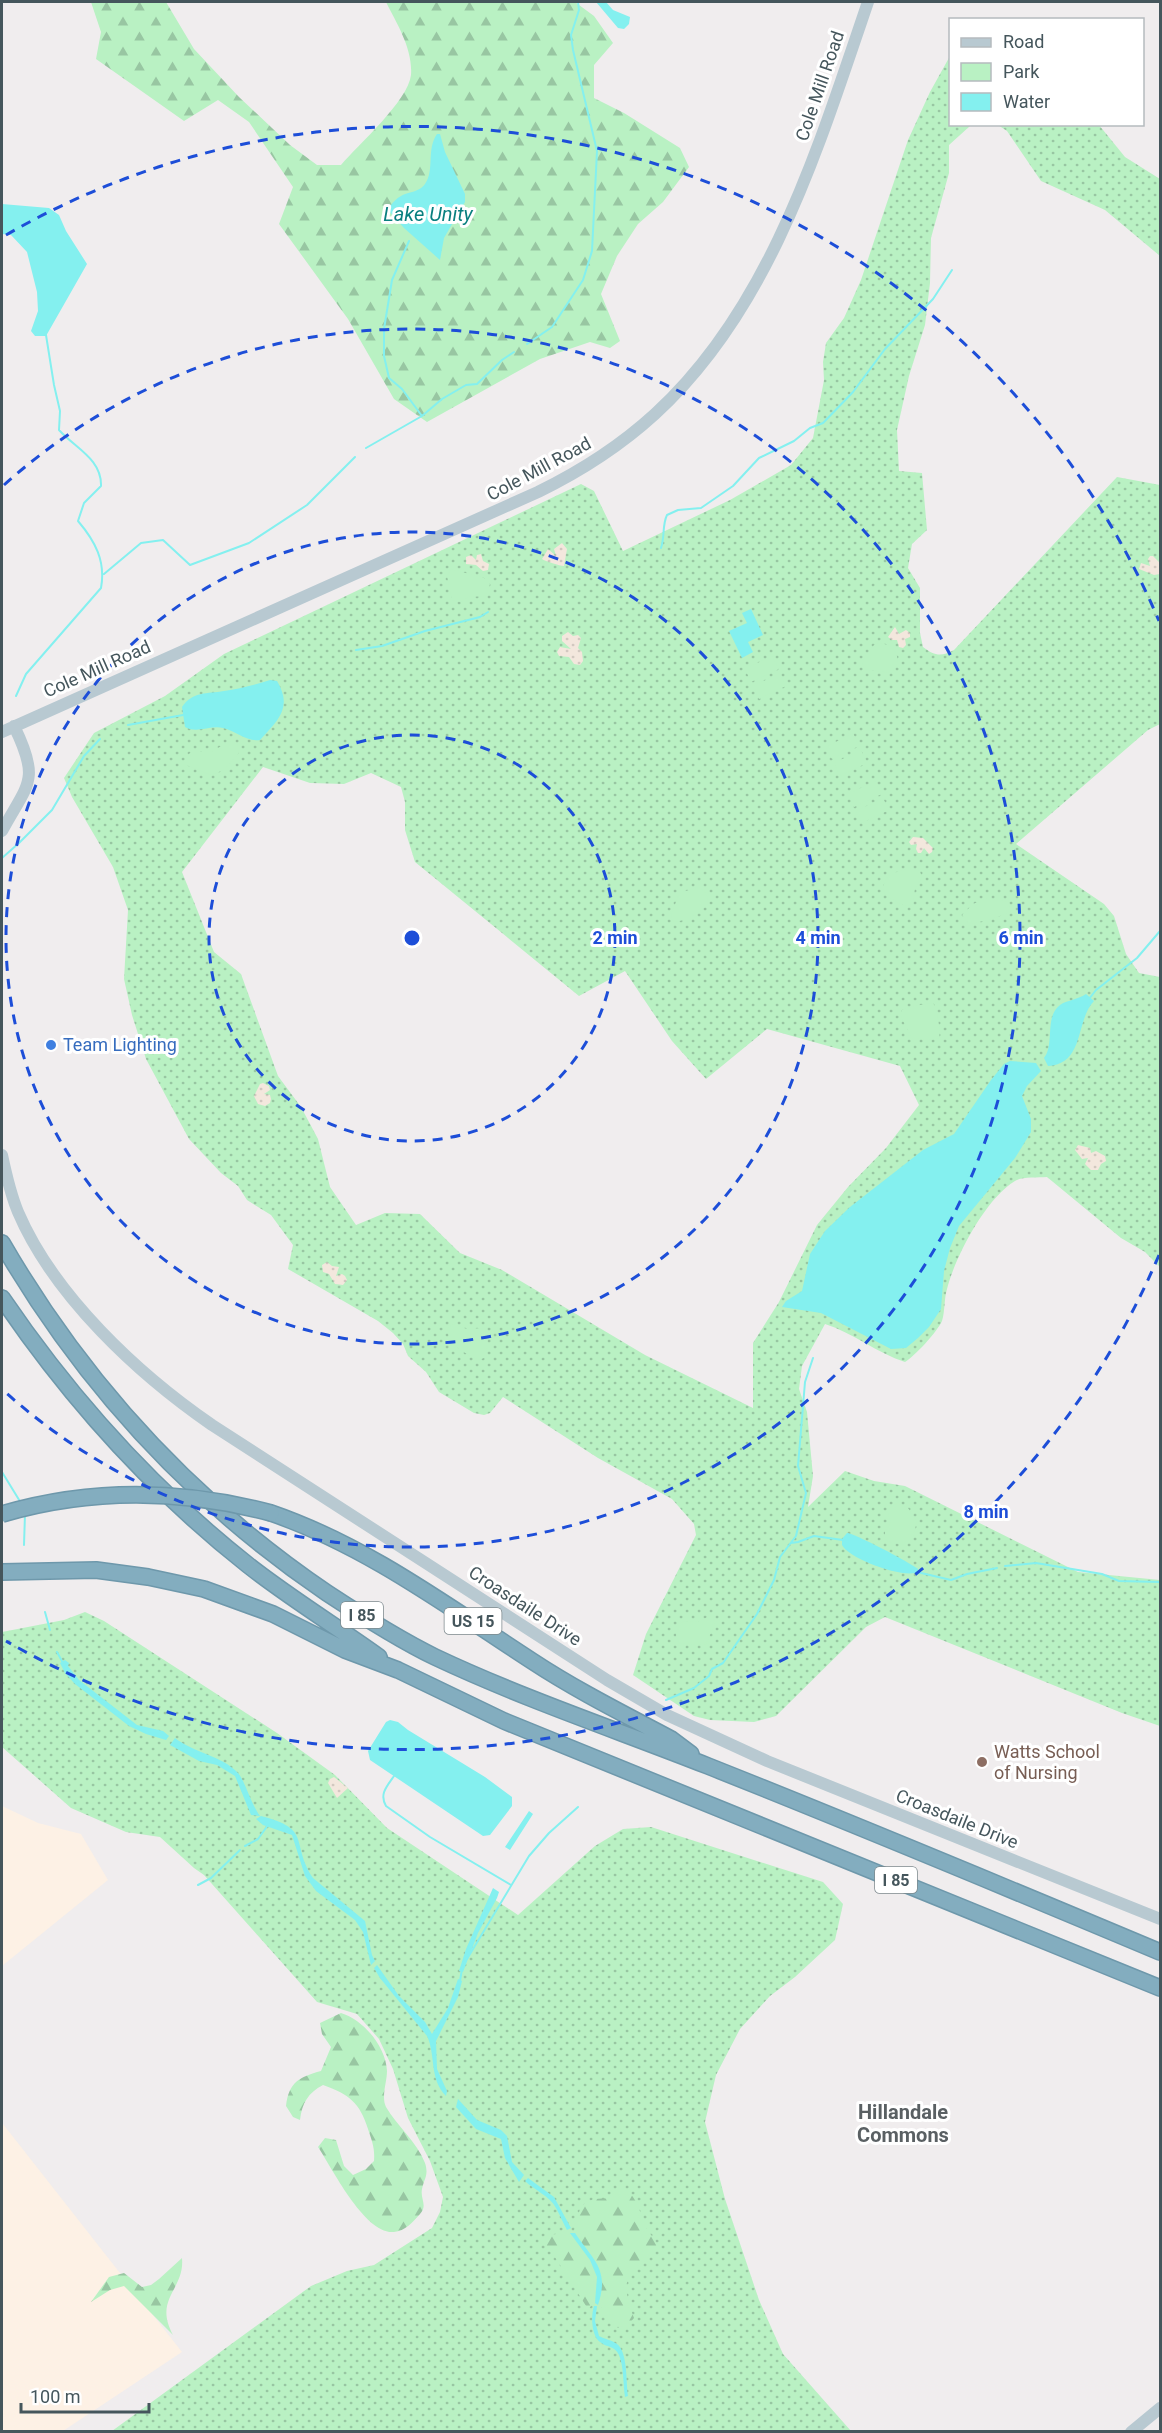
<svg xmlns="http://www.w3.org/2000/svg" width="1162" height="2433" font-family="Roboto,sans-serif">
<defs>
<pattern id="green-dots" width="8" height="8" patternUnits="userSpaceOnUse" patternTransform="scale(1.5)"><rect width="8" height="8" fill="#b9f1c3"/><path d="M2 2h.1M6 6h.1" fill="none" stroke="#98c6a2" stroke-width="1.8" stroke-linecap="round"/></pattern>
<pattern id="forest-firs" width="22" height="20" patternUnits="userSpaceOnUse" patternTransform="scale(1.5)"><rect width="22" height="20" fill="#b9f1c3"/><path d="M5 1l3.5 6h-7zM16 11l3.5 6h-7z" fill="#98c6a2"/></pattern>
<pattern id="sand-dots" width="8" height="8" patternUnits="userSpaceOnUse" patternTransform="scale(1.5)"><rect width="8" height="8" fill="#f3e7dd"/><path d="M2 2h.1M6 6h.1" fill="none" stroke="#d2c8c0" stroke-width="1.8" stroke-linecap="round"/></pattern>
</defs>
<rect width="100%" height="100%" fill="#f0edee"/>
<path fill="#fdf1e5" d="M2 1806 38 1823 81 1834 108 1880 2 1966Z
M3 2124 182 2352 63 2431H2Z"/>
<path fill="url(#green-dots)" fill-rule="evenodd" d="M950 56V124L975 125 970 126 949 145V173L931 238 930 283 925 325 909 376 897 430 899 471 922 473 927 530 912 544 908 568 920 588V633L923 647C935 656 941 657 954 650L1117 477 1160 485V724L1148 730 1016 844 1104 904 1114 916 1126 954 1139 973 1160 977V1267L1145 1252 1121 1238 1047 1177C1038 1178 1023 1176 1015 1181 986 1198 955 1257 947 1289 944 1299 945 1311 942 1321 937 1332 915 1356 905 1362 877 1353 853 1333 825 1324L802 1366 799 1389 807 1412 813 1476 808 1507 845 1471 874 1481 905 1486 1078 1572 1160 1580V1726L1122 1713 885 1617 866 1627 776 1716 754 1722 710 1720 694 1716 633 1675 646 1634 696 1535 694 1524 672 1499 598 1458 503 1397 490 1413 484 1415 474 1413 439 1392 426 1372 408 1356 403 1344 393 1333 378 1321 288 1269 293 1245 271 1215 247 1200 238 1186 221 1173 189 1139 146 1059 132 1015 124 979 128 910 113 867 72 797 64 778 94 733 165 696 224 654 581 484 594 491 623 551 730 500 791 465 813 438 824 380 823 362 826 343 844 318 861 280 908 140 930 92ZM263 767 310 783 344 784 371 773 401 787 405 802V830L415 862 579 996 625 971 672 1041 706 1079 767 1029 900 1066 919 1105 886 1148 848 1187 817 1225 779 1302 753 1343V1408L645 1355 502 1270 460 1253 420 1214 385 1213 356 1225 330 1187 318 1139 301 1107 278 1076 241 974 214 952 182 872Z
M998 125H1099L1125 157 1160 179V256L1105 210 1041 181 1007 131Z
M85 1612 104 1621 277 1733 335 1775 387 1828 518 1915 595 1846 623 1829 651 1827 823 1882 843 1904 835 1940 795 1977 770 1996 740 2029 716 2075 705 2122 725 2199 759 2300 783 2354 851 2431H112L311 2286 347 2271 374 2265 432 2228 440 2212 443 2197 430 2161 408 2118 393 2069 379 2039 357 2014 317 2002 204 1875 194 1868 160 1837 126 1832 71 1808 2 1747V1632L64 1620Z"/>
<path fill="url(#forest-firs)" d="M91 2H166L194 49 239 97 290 145 317 165H341C359 144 408 101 411 75 413 49 397 24 386 2H575L594 16 613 43 594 65V98L624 113 680 148 689 167 663 202 638 224 617 256 601 294 620 341 610 348 590 342 540 359 427 422 394 399 348 319 279 224 293 187 249 122 218 100 184 121 96 59 101 32Z
M341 2013C364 2020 386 2047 387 2071 387 2082 381 2097 386 2107 397 2126 417 2142 425 2163 429 2175 424 2179 422 2189 420 2199 428 2205 420 2214 413 2222 405 2231 394 2232 365 2235 332 2168 318 2147L325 2138 336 2140 344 2166 353 2175 366 2169 374 2161C375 2148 372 2141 368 2129 360 2103 349 2094 323 2085 308 2093 302 2103 300 2120L293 2117 286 2106C289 2082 299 2077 321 2071L331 2047 322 2034 320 2023Z
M623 2188C638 2196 640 2215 647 2229 651 2236 655 2238 657 2246 633 2280 616 2269 634 2318L628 2325 618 2328 609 2322 601 2307 593 2304 588 2309 553 2254 542 2240 544 2236 574 2231 580 2209 585 2203 594 2199 612 2198Z
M182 2258C185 2290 153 2298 173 2335L124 2286 110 2290 91 2302 109 2277 124 2273 142 2287 151 2285 159 2279Z"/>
<path fill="url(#sand-dots)" d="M562 543 567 549 564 566C560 566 545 561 542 559L548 549 556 556 554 549Z
M481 554 483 561 489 564 488 570 483 571 476 565 466 564V557L471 555 476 560 477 555Z
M1150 556H1153L1160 563V574L1154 575 1139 569 1141 563 1150 566 1148 559Z
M895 627 899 634 906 630 910 633V637L905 639 906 645 903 648 899 647 897 640H892L888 637Z
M568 632 573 636 578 635 581 638 578 648 582 652 583 661 580 665 574 664 569 657 559 656 557 652 560 647 571 649 562 641V636Z
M913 837 923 838 933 848 932 852 929 854 924 848 921 853H918L916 849 917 844 911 845 909 842Z
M263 1083 269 1086 270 1090 264 1094 270 1095 271 1099 270 1103 265 1106 258 1104 254 1096 260 1084Z
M1078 1145 1090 1148 1091 1153 1096 1151 1105 1156 1106 1161 1101 1164 1098 1170H1091L1085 1164 1088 1158 1082 1159 1075 1150Z
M327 1262 332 1266 339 1267 336 1276 342 1274 345 1276 347 1280 343 1285 335 1284 329 1274 323 1272 322 1265Z
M334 1777 348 1788 337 1798 328 1783 330 1779Z"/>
<path fill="#b9f1c3" d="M451 569 484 578 490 584 486 596 469 597 461 602 452 600 447 576Z
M879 643C896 644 904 661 891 673L863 669 862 661 874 645Z
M772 656 779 669 751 682 745 669Z
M780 673 786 686 759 699 753 686Z
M853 733 859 746 832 759 826 747Z
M230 741 237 744 239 753 224 770 211 775 186 765V757L191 752H211Z
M861 750 867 763 840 776 834 763Z
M875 781 882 794 854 807 848 794Z
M883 798 889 810 862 823 856 811Z
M912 868 920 871 922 878 915 888 913 904 905 906C900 903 893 900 888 897 880 891 884 876 893 873 899 871 905 870 912 868Z
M699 887C706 892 709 896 707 905 699 913 685 923 673 921L671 916 679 893Z
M987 898 1009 902 1011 912C1005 915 975 924 969 924L962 915 973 904Z
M933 1003C937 1007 941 1032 939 1038L930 1040 912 1038 901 1017 902 1010C906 1007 926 1004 933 1003Z
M453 1324 467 1329 484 1328 488 1334 486 1357 479 1360C466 1354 446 1345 448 1328Z
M897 1503 908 1508 917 1522 912 1539C904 1544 892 1546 885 1539V1531L891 1521 888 1515 889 1509Z
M710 1616 714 1619 715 1623 706 1644 699 1645 679 1643 676 1635 680 1623 685 1621 697 1622Z"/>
<path fill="#84f0ef" d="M596 2H606L613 10 630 17 629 24 624 29 618 28Z
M437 134H440L445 152 465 194V202L444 238 440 260 404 228 388 210C401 187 415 197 425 184 435 170 426 150 437 134Z
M2 204 49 208 59 215 66 231 87 264 46 336H35L31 331 38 311 37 292 27 252 11 235 2 234Z
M751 609 763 635 748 642 753 652 742 658 729 631 747 623 742 613Z
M270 680 277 681C293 708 278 720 260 740 247 742 236 731 223 728 210 725 197 734 185 727L182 707C193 691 207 694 224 691 239 689 255 685 270 680Z
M1086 994 1094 1001C1075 1021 1085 1064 1048 1066L1044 1058C1055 1045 1044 1017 1060 1005 1067 1000 1077 1000 1086 994Z
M1010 1061 1036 1063 1041 1071 1027 1086 1022 1096 1031 1119V1132L1015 1158 959 1226 950 1248 944 1271 941 1309 929 1327 918 1338 906 1348 891 1349 821 1313 782 1307 786 1301 802 1291 810 1254 825 1231 850 1207 923 1150 954 1134 991 1080 1004 1064Z
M847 1533C854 1533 911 1563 918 1569V1572C904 1579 849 1559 842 1545V1539Z
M65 1660 69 1663 68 1666 79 1680 137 1725 163 1731 169 1736 166 1740 146 1734 129 1726 75 1684 65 1673 60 1663Z
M390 1720 398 1722 408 1730 485 1777 512 1797V1806L490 1835 483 1836 370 1760 368 1751 386 1722Z
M175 1738C194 1753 221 1755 238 1773 245 1781 251 1804 260 1816L251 1815 235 1776 217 1765 199 1761 170 1745Z
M529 1811 533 1814 510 1850 505 1847Z
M261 1816C313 1829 290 1843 313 1878L365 1921 372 1955 375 1961 371 1965 363 1932 355 1920 316 1891 305 1876 292 1835 263 1825 256 1819Z
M493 1888 499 1892 497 1898 478 1933 463 1972 459 1971 466 1949Z
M377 1965 399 1996 425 2022 432 2034 448 2008 458 1979 462 1981 458 1997 436 2041 437 2069 447 2091 446 2096C429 2079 436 2055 427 2036L380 1978 374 1968Z
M458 2099 477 2120 501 2130 507 2136 512 2162 524 2175 519 2182 505 2158 501 2139 476 2129 456 2107Z
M528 2178 554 2197 571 2228 567 2230C563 2223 560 2215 556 2208 550 2196 534 2190 525 2181Z
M570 2233H575C593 2260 610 2269 598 2305L595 2303 597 2277 590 2260Z
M594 2306H597L595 2321 599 2336C604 2339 612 2340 617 2344 628 2352 626 2383 628 2396L625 2397C623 2384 624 2367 619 2355 614 2345 607 2348 600 2342 591 2335 591 2315 594 2306Z"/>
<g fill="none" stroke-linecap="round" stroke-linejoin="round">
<path stroke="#84f0ef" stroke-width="2" d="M409 241 392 280 384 329V356L389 378 402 389 422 416
M527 344 552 327 583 280 592 251 597 151 573 50 571 35 579 10 578 2
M366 448 422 416 442 399 466 385 477 384 502 360 514 352
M661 548C665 537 662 525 667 515L678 510 701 508 733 486 759 458 794 441 810 428 823 423 853 392 885 349 933 299 952 270
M104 574 141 543 163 540 190 565 249 543 307 505 355 457
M356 650 382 646 425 631 480 617 488 612
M16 696 26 674 101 588C106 561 95 541 78 521L84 503 101 486C102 459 75 448 59 430L60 411 54 385 46 335
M128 725 183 715
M2 858 19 843 52 810 84 756 100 739
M1089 999 1096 990 1137 958 1160 931
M2 1472 21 1503
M791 1543 798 1542 814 1536 843 1540
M24 1545 25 1514
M1005 1566 1036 1563 1102 1574 1119 1581 1160 1582
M917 1572 951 1580 967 1574 997 1568
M45 1612 50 1630
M57 1652 63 1663
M666 1700 694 1688 709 1676 712 1669 723 1663 757 1614 774 1580 780 1557 796 1536 806 1493 798 1466 805 1382 813 1358
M394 1776C387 1786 379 1794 386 1806L430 1837 511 1885
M245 1846 258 1839 268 1825
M198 1885 211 1878 240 1850
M467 1959 529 1856 549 1833 578 1807
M460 1981 462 1969"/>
<defs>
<path id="highway" d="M2 1243C83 1383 193 1502 327 1593 362 1616 398 1639 435 1657 524 1699 617 1730 708 1766 859 1826 1010 1889 1160 1952
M2 1298C70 1398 153 1490 248 1565 290 1598 336 1626 379 1657
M271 1513C367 1546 447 1606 532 1661 576 1690 624 1714 671 1739L691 1754
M2 1572 96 1570 148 1577 204 1589 273 1614 345 1650 398 1670 504 1721 1160 1988"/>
</defs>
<use href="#highway" stroke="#6e98ab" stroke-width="18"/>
<path stroke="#b8c9d1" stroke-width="12" d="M2 732 538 492C581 471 620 446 655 414 771 308 819 145 868 2
M2 831C28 783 41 781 14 726
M2 1155C6 1174 10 1193 18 1212 54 1296 138 1374 212 1425L607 1680 667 1715 767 1761 1160 1919
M1131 2432 1160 2408"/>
<use href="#highway" stroke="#83adbf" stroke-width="15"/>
<defs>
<path id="highway-bridge" d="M2 1514C91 1488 181 1489 271 1513"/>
</defs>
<use href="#highway-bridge" stroke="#6e98ab" stroke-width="18" stroke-linecap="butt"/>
<use href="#highway-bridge" stroke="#83adbf" stroke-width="15"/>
</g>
<g fill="none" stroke="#1d4ed8" stroke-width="3" stroke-dasharray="10 8">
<circle cx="412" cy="938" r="203"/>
<circle cx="412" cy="938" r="406"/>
<path d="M4 485A609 609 0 1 1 4 1391"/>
<path d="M1159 1255A812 812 0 0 1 6 1641M6 235A812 812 0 0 1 1159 621"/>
</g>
<circle fill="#3f7fe0" stroke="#fff" stroke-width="2" cx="51" cy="1045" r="6"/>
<circle fill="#8d6e63" stroke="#fff" stroke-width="2" cx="982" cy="1762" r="6"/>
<g text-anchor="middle" stroke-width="6" stroke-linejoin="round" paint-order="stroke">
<g fill="#fff" stroke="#7d898d" stroke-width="1.5">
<rect x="341" y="1602" width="42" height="26" rx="4.5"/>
<rect x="444.5" y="1608" width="57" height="26" rx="4.5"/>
<rect x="875" y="1867" width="42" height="26" rx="4.5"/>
</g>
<g font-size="16" font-weight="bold" fill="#45565c">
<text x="362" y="1621">I 85</text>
<text x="473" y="1627">US 15</text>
<text x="896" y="1886">I 85</text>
</g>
<g font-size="18" fill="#45565c" stroke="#fff">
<text transform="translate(820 86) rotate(-71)" y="6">Cole Mill Road</text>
<text transform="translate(539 469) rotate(-28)" y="6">Cole Mill Road</text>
<text transform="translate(97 669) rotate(-24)" y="6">Cole Mill Road</text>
<text transform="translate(525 1606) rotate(33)" y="6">Croasdaile Drive</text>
<text transform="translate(957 1819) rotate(22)" y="6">Croasdaile Drive</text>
</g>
<g font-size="18" fill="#366cbe" stroke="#fff" text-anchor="start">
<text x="63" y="1051">Team Lighting</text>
</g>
<g font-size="18" fill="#785e54" stroke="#fff" text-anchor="start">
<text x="994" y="1758">Watts School<tspan x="994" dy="21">of Nursing</tspan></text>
</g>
<g font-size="20" font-style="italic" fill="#097f7f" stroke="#fff">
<text x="428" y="221">Lake Unity</text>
</g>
<g font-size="20" font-weight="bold" fill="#5a6063" stroke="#fff">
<text x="903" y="2119">Hillandale<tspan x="903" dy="23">Commons</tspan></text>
</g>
</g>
<circle cx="412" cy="938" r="9" fill="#1d4ed8" stroke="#fff" stroke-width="3"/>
<g font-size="18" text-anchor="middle" font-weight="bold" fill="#1d4ed8" stroke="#fff" stroke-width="6" stroke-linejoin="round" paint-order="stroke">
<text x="615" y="944">2 min</text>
<text x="818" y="944">4 min</text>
<text x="1021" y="944">6 min</text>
<text x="986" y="1518">8 min</text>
</g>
<rect width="1162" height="2433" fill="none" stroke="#45565c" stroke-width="6"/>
<rect x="949" y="18" width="195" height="108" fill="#ffffff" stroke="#b5bbbe" stroke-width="1.5"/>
<rect x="961" y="38" width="30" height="9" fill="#b8c9d1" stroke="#b5bbbe" stroke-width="1.5"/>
<text x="1003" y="48" font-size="18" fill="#45565c">Road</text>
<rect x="961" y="63" width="30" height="18" fill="#b9f1c3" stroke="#b5bbbe" stroke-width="1.5"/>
<text x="1003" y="78" font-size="18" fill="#45565c">Park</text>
<rect x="961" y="93" width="30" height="18" fill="#84f0ef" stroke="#b5bbbe" stroke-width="1.5"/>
<text x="1003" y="108" font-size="18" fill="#45565c">Water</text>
<path d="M21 2403v9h128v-9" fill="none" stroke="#45565c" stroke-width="3"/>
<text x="30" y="2403" font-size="18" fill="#45565c" stroke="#ffffff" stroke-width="4.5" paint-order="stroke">100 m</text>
</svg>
